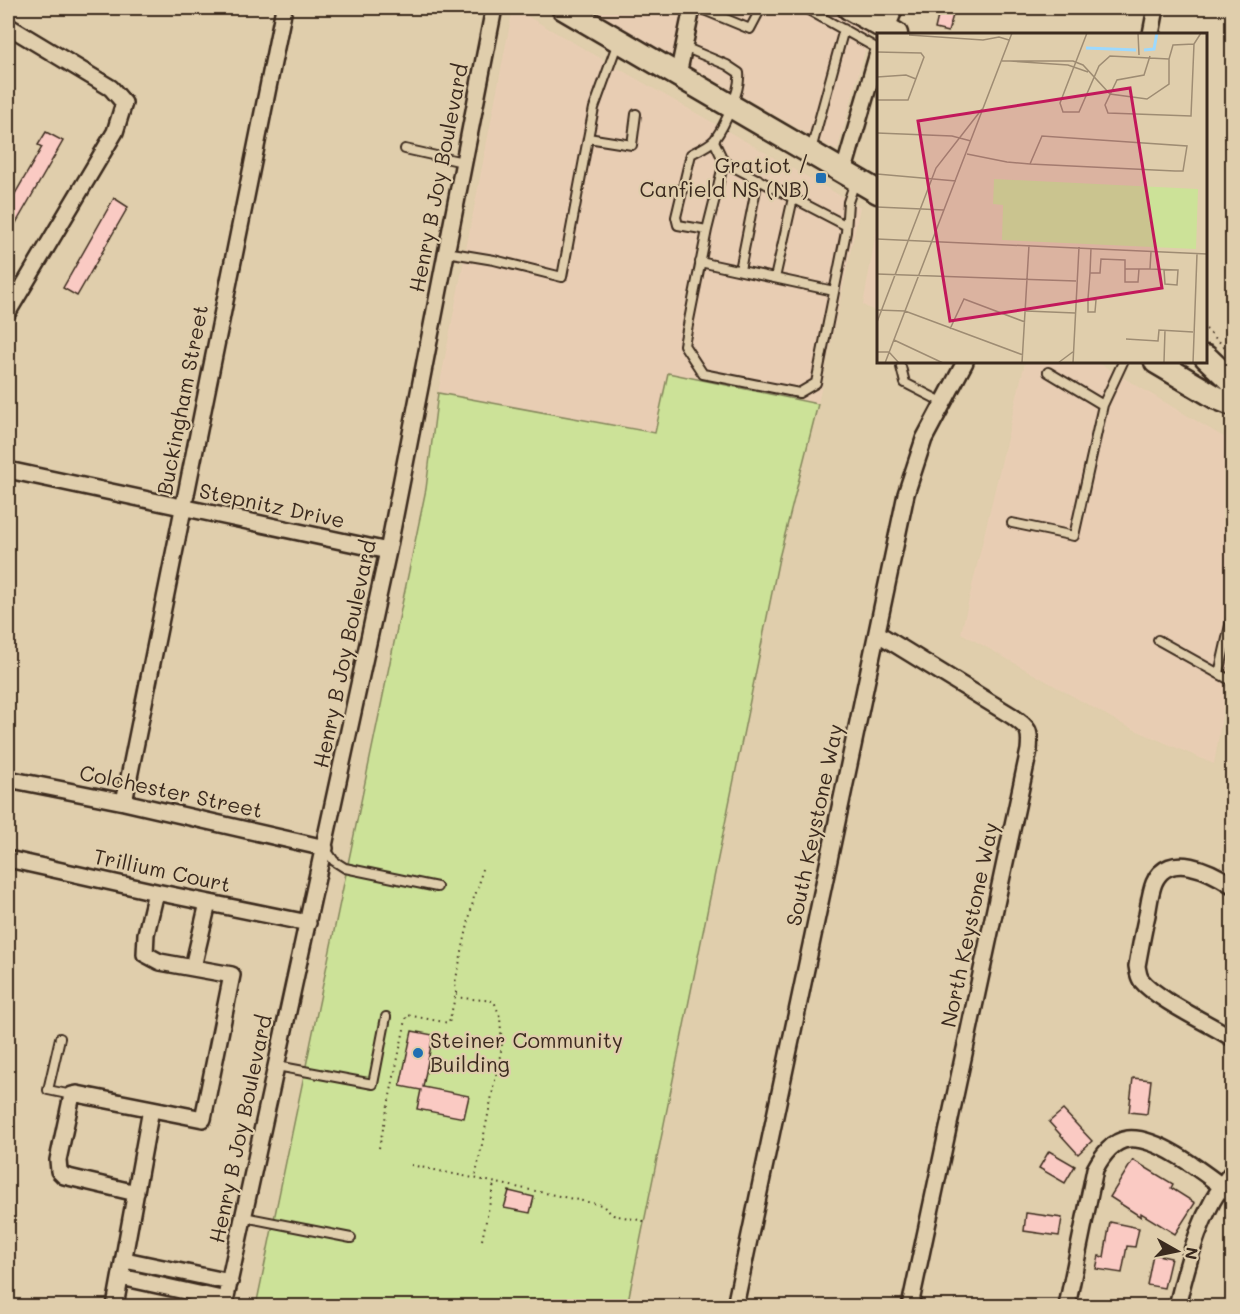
<svg xmlns="http://www.w3.org/2000/svg" width="1240" height="1314" font-family="Mali,sans-serif">
<rect width="100%" height="100%" fill="#e0ceac"/>
<filter id="ink" filterUnits="userSpaceOnUse"><feTurbulence type="fractalNoise" baseFrequency=".0167" numOctaves="2"/><feDisplacementMap in="SourceGraphic" scale="12" xChannelSelector="R" yChannelSelector="G"/><feConvolveMatrix kernelMatrix="1 2 1 2 8 2 1 2 1" color-interpolation-filters="sRGB"/></filter>
<g filter="url(#ink)">
<path fill="#e8cdb3" d="M513 8 860 207 818 404 668 373 655 433 438 393Z
M588 8H826L870 33 837 151Z
M877 228 878 229V313L863 305Z
M1025 362H1097L1232 442V658L1214 764 1124 725 961 633Z"/>
<path fill="#cce298" stroke="#84865b" stroke-width="1.5" d="M668 373 818 404 779 558 627 1306H256L426 489 438 393 655 433Z"/>
<path fill="#facac3" stroke="#3b2a1e" stroke-width="1.5" d="M940 8 954 12 948 32 935 29Z
M46 132 63 141 8 237V206L42 147 38 145Z
M114 198 128 207 77 296 63 288Z
M412 1031 433 1035 423 1087 469 1096 464 1118 417 1109 421 1090 400 1086Z
M1133 1078 1151 1080 1147 1114 1129 1112Z
M1063 1110 1092 1141 1078 1154 1049 1122Z
M1049 1151 1075 1166 1065 1183 1039 1168Z
M1133 1160 1173 1184 1171 1188 1195 1203 1175 1234 1141 1213V1217L1110 1197Z
M509 1191 534 1197 530 1213 504 1208Z
M1026 1213 1062 1218 1059 1236 1024 1231Z
M1110 1222 1139 1228 1135 1247 1127 1246 1122 1273 1096 1269 1099 1256 1104 1257Z
M1153 1254 1171 1258 1164 1288 1147 1285Z"/>
<g fill="none" stroke-linecap="round" stroke-linejoin="round">
<defs>
<path id="lane" d="M699 8 750 29 761 8
M805 8 878 49
M618 42 594 108 588 138 632 145 636 114
M684 47 727 65 739 73C741 90 725 125 715 139 710 145 699 150 691 154L676 217 678 225 707 230
M714 141 724 162 845 225
M405 149 463 162
M811 150 844 29
M724 162 707 230 684 345 703 374 799 393 816 383 846 232 848 202 855 182
M446 252 494 260 562 277 588 138
M700 262 834 291
M740 270 758 179
M775 278 793 198
M901 367 905 383 944 403
M1048 372 1103 405
M1012 523 1074 536 1103 405 1123 362
M1232 616 1219 674 1232 681
M1158 640 1219 674
M325 848 334 861 345 868 437 887
M60 1038 48 1090 72 1095
M277 1066 373 1084 386 1017
M244 1217 351 1238"/>
<path id="street" d="M8 26 111 88 124 103 115 132 8 312
M884 34 895 8
M1151 34 1156 8
M678 75 692 8
M844 170 878 53
M8 470 388 551
M877 633 1012 716C1028 728 1031 729 1029 750L910 1306
M8 779 124 802 325 848
M124 802 284 8
M8 859 156 892 308 923
M1232 885C1212 872 1168 849 1154 883 1150 893 1149 905 1147 915 1143 932 1140 949 1137 966 1138 971 1138 975 1141 980 1156 999 1210 1024 1232 1038
M193 967 208 903
M136 1193 64 1176 59 1171 58 1160 72 1095 77 1094 203 1119 232 975 160 962 145 954 146 934 156 892
M125 1260 230 1282
M121 1277 226 1300
M115 1306 151 1109
M224 1306 388 551 494 8
M735 1306 906 494 924 439 965 362
M1067 1306 1095 1169C1102 1156 1112 1141 1128 1139 1159 1136 1208 1176 1232 1194
M1177 1306C1189 1258 1200 1211 1232 1172"/>
<path id="primary" d="M563 8 878 192
M849 8 896 34
M1206 357 1232 382
M1156 362 1217 398 1232 404"/>
</defs>
<use href="#lane" stroke="#3b2a1e" stroke-width="12"/>
<use href="#street" stroke="#3b2a1e" stroke-width="20"/>
<use href="#primary" stroke="#3b2a1e" stroke-width="27"/>
<path stroke="#3b2a1e" stroke-width="2" stroke-dasharray="1.5 4.5" stroke-linecap="butt" d="M1206 329 1232 354
M456 993 455 983 474 897 479 886 482 869
M379 1148 407 1015 449 1023 456 993 462 998 494 1001 500 1017 502 1046 475 1179
M411 1165 602 1205 613 1215 644 1221
M482 1240 494 1183"/>
<use href="#lane" stroke="#e0ceac" stroke-width="8"/>
<use href="#street" stroke="#e0ceac" stroke-width="15"/>
<use href="#primary" stroke="#e0ceac" stroke-width="22"/>
</g>
</g>
<g fill="#1f6fb2" stroke="#e0ceac" stroke-width="2">
<rect x="815" y="172" width="12" height="12" rx="3"/>
<circle cx="418" cy="1053" r="6"/>
</g>
<g text-anchor="middle" stroke-width="4.5" stroke-linejoin="round" paint-order="stroke">
<g font-size="21" fill="#3b2a1e" stroke="#e0ceac" text-anchor="end">
<text x="809" y="173">Gratiot /<tspan x="809" dy="24">Canfield NS (NB)</tspan></text>
<text x="430" y="1048" text-anchor="start">Steiner Community<tspan x="430" dy="24">Building</tspan></text>
</g>
<g font-size="21" fill="#3b2a1e" stroke="#e0ceac">
<text transform="translate(439 178) rotate(-79)" y="7">Henry B Joy Boulevard</text>
<text transform="translate(183 400) rotate(-79)" y="7">Buckingham Street</text>
<text transform="translate(272 506) rotate(12)" y="7">Stepnitz Drive</text>
<text transform="translate(345 654) rotate(-78)" y="7">Henry B Joy Boulevard</text>
<text transform="translate(171 792) rotate(12)" y="7">Colchester Street</text>
<text transform="translate(815 825) rotate(-78)" y="7">South Keystone Way</text>
<text transform="translate(162 871) rotate(12)" y="7">Trillium Court</text>
<text transform="translate(970 925) rotate(-78)" y="7">North Keystone Way</text>
<text transform="translate(241 1129) rotate(-78)" y="7">Henry B Joy Boulevard</text>
</g>
</g>
<g transform="translate(877 33)">
<rect width="330" height="330" fill="#e0ceac"/>
<path d="M117 146 321 156 319 216 125 207 126 172 116 171Z" fill="#cce298"/>
<path fill="none" stroke="#9dd9fe" stroke-width="3" d="M209 15 259 17M267 17 277 16 280 0"/>
<path fill="none" stroke="#9e8c73" stroke-width="1.5" d="M210 0 183 70 186 79H202L222 33 233 23 292 26M228 0H261L262 22M32 2 106 7 122 4 132 7M0 19 44 20 47 24 31 67H0M273 23 267 42 240 47 228 72 231 80 314 83 317 11M292 26 296 12 317 11 324 0M125 28H196L206 32 233 61 270 66 292 51V26M133 28 191 32 211 39M0 44 29 42 39 46M0 100 75 103 94 108M90 121 130 129 153 131 298 138H306L310 113 165 103 153 131M0 141 79 148M0 174 67 177M0 206 330 221M248 236H273L300 237H301L300 252 288 251 287 237M273 236 274 218M213 240H223L224 226 248 227V249H261L262 236M0 241 199 248M211 266 219 267 218 279H211V266L213 240 214 215M0 277 28 278 146 322M149 278 198 280M0 289 59 135 105 76M73 296 87 266 148 289M249 306 281 308 282 297 316 299M17 307 66 330M0 319H12L22 330M287 329 288 297M8 330 135 0M145 330 152 212M181 330 197 318M196 330 202 214M316 330 320 221"/>
<path fill="#c2185b" fill-opacity="0.15" stroke="#c2185b" stroke-width="3" d="M253 55 285 255 73 288 41 88Z"/>
<rect width="330" height="330" fill="none" stroke="#3b2a1e" stroke-width="3"/>
</g>
<rect width="1240" height="1314" fill="none" stroke="#e0ceac" stroke-width="30"/>
<rect x="15" y="15" width="1210" height="1284" fill="none" stroke="#3b2a1e" stroke-width="2" filter="url(#ink)"/>
<g transform="translate(1177 1251) rotate(99)" stroke="#e0ceac" stroke-width="4.5" paint-order="stroke">
<path d="M0-4.5L10 22L0 15L-10 22Z" fill="#3b2a1e"/>
<text y="-9" font-size="16" font-weight="bold" text-anchor="middle" fill="#3b2a1e">N</text>
</g>
</svg>
